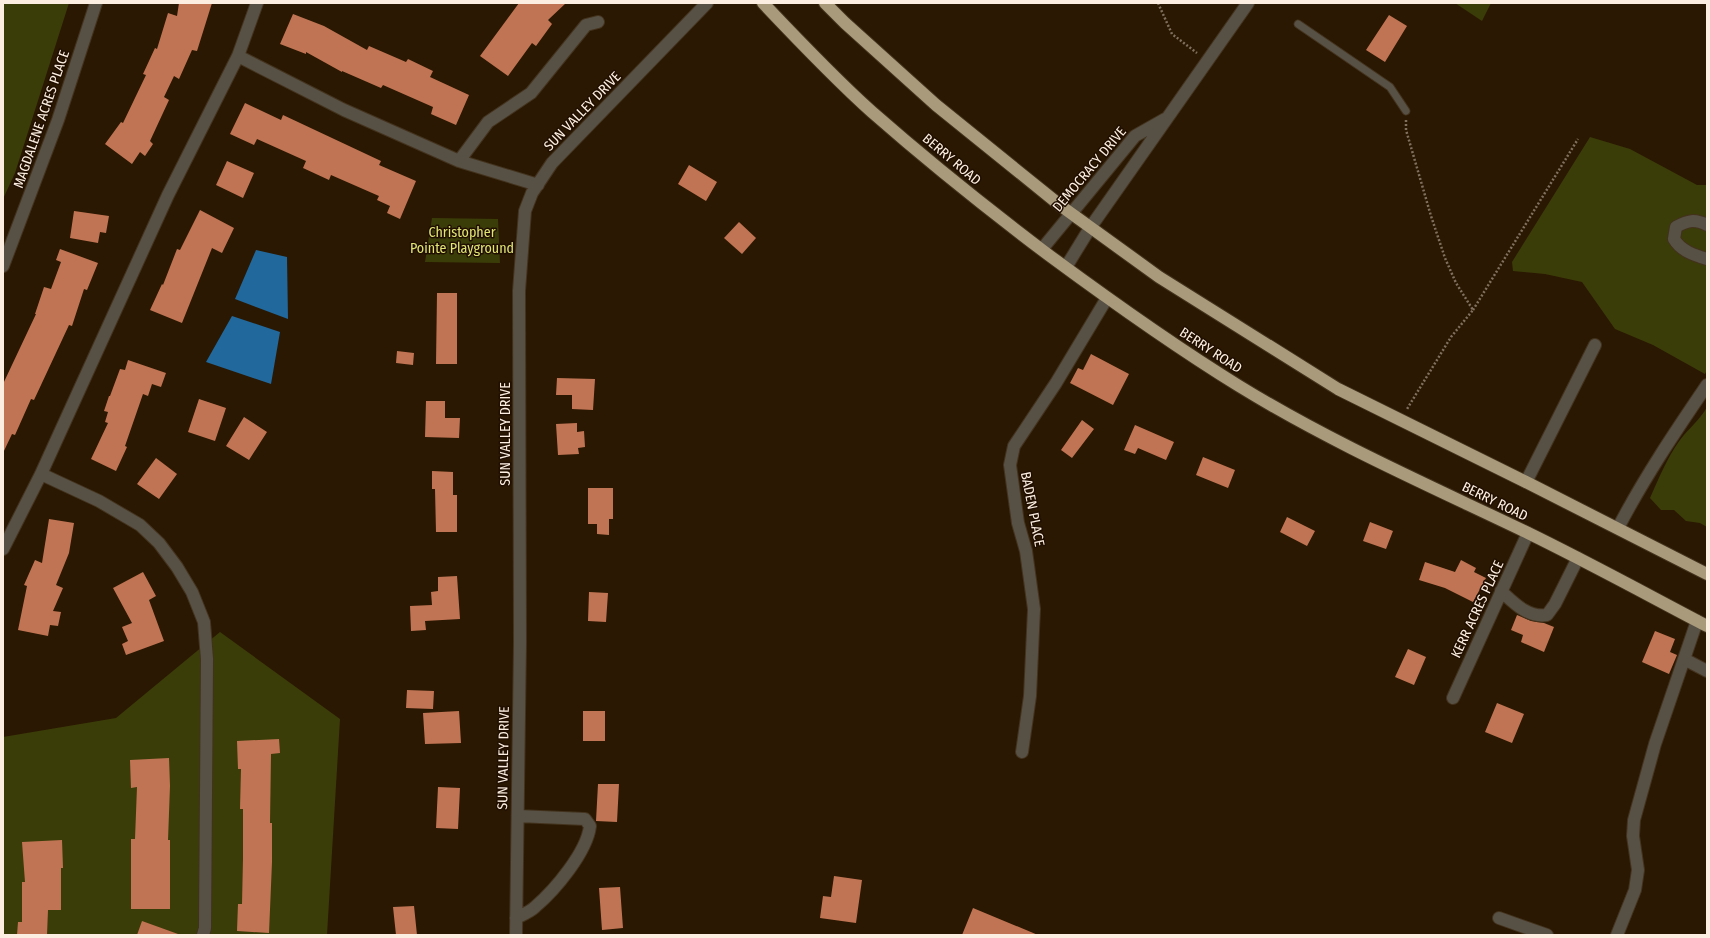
<svg xmlns="http://www.w3.org/2000/svg" width="1710" height="938" font-family="'Fira Sans Condensed',sans-serif">
<rect width="100%" height="100%" fill="#2a1802"/>
<path fill="#3b3d09" d="M3 3H69L15 173 3 199Z
M1455 3H1491L1482 21Z
M1590 137 1630 149 1697 185H1707V370L1705 374 1653 345 1615 329 1582 282 1545 274 1513 271 1512 262Z
M432 218 498 219 500 263 425 262Z
M1707 407V527L1700 523 1686 521 1674 510H1661L1650 498C1659 478 1667 458 1680 440 1688 429 1700 420 1707 407Z
M220 632 340 719 327 935H3V737L116 718Z"/>
<path fill="#21689c" d="M256 250 287 257 288 319 235 299Z
M232 316 280 332 271 384 206 362Z"/>
<path fill="#c17453" d="M179 3H212L197 51 192 50 179 79 174 76 164 97 169 100 150 141 153 144 145 156 140 152 132 164 105 144 121 122 123 123 146 75 143 74 155 48 157 49 168 13 177 16Z
M519 3H566L548 20 552 24 536 46 532 43 508 76 480 56Z
M293 14 324 26 367 50 369 46 406 62 408 59 433 71 430 77 469 95 456 125 431 114 433 107 383 85 381 88 342 71V72L306 52V54L280 44Z
M1389 15 1407 26 1385 62 1366 50Z
M245 103 281 120 283 115 381 161 379 165 416 181 400 219 387 213 390 206 377 200 379 196 331 175 329 180 303 168 306 161 257 139 254 145 230 134Z
M227 161 254 173 243 198 216 185Z
M689 165 717 182 706 201 678 184Z
M200 210 234 228 222 253 212 248 182 323 150 310 162 284 163 285 177 249 180 250Z
M74 211 109 216 106 233 100 232 98 243 70 238Z
M739 222 756 238 742 254 724 238Z
M60 249 98 263 87 290 84 289 72 326 69 325 34 400 31 399 15 435 12 434 3 453V384L36 314H35L44 287 51 289 61 262 56 260Z
M437 293H457V364H436Z
M397 351 414 353 413 365 396 363Z
M1091 354 1129 374 1113 405 1070 383 1078 368 1083 370Z
M128 360 166 373 161 387 152 384 148 396 143 394 125 446 127 447 116 471 91 459 108 423 105 422 108 412 104 411 109 396H110L120 369 125 370Z
M557 378 595 379 593 410 572 409V395H556Z
M199 399 226 408 215 441 188 432Z
M426 401H445V418H460L459 438 425 437Z
M244 417 267 432 249 460 226 446Z
M1082 420 1094 429 1072 458 1061 450Z
M577 423V432L584 431 585 447 578 448 579 454 558 455 556 424Z
M1135 425 1174 442 1166 460 1138 448 1135 454 1124 450Z
M1203 457 1235 470 1228 488 1196 475Z
M156 458 177 474 159 499 137 484Z
M432 471 453 472V495H457V532H436L435 489H432Z
M588 488H613V519H609V535L597 534V524H588Z
M1287 517 1315 531 1307 546 1280 532Z
M49 519 74 523 69 553 56 585 63 588 53 611 61 612 58 626 50 625 48 636 18 630 27 586 24 585 35 560 42 563Z
M1370 522 1393 531 1386 549 1363 541Z
M1461 560 1476 568 1474 572 1486 578 1473 602 1445 588 1419 580 1425 562 1455 572Z
M143 572 156 596 149 600 164 641 126 655 122 644 128 641 122 627 132 623 113 588Z
M457 576 460 619 425 621 426 630 411 631 410 606 432 605 431 592 438 591V577Z
M589 592 608 593 606 622 588 621Z
M1517 615 1531 621 1544 623 1554 627 1544 652 1521 642 1523 635 1511 630Z
M1655 631 1675 639 1670 652 1677 655 1669 674 1642 662Z
M1408 649 1426 657 1414 685 1395 677Z
M407 690 434 691 433 709 406 708Z
M1497 703 1524 714 1512 743 1485 732Z
M459 711 461 743 425 744 423 713Z
M583 711H605V741H583Z
M279 739 280 753 271 754 270 823H272V862L269 933 237 931 238 904H242L243 859V809H240L241 769H238L237 741Z
M169 758 170 786 168 840H170V909H131V839H135L137 787 131 788 130 760Z
M598 784H619L617 822 596 821Z
M438 787 460 788 458 829 436 828Z
M62 840 63 868H61V910H48L47 935H17L18 922H22V882H25L22 842Z
M834 876 862 880 856 923 820 918 823 896 831 897Z
M620 887 623 928 602 930 599 888Z
M414 906 417 935H396L393 907Z
M973 908 1038 935H962Z
M142 921 178 934V935H137Z"/>
<g fill="none" stroke-linecap="round" stroke-linejoin="round">
<defs>
<path id="lane" d="M1298 24 1390 87 1406 111"/>
<path id="street" d="M238 56 344 110 459 161 538 185
M459 161 488 122 531 93 586 25 598 22
M1707 225C1695 219 1688 220 1676 227L1674 239C1681 251 1694 255 1707 259
M1042 249 1135 136 1165 119
M3 266 58 120 96 3
M1066 267 1090 228 1248 3
M41 474 99 501 140 525 159 543 177 567 192 592 204 622 207 659 205 928 203 935
M1526 482 1595 345
M1618 528C1644 478 1675 432 1707 385
M3 549 41 474 168 195 238 56 257 3
M1501 591C1514 603 1528 618 1547 615L1555 604 1578 558
M1684 659 1707 671
M1453 698 1528 533
M1022 752 1030 696 1034 609 1026 551 1018 523 1010 465 1014 446 1056 383 1107 298
M516 918C522 915 530 912 535 907 555 890 587 852 590 826L585 819 518 816
M1499 918 1547 935
M516 935 520 642 519 291 525 211 532 193 552 163 707 3
M1617 935 1635 890 1638 870 1633 836 1634 820 1655 744 1697 621"/>
<path id="highway" d="M763 3C798 40 834 78 872 112 929 162 989 210 1050 256 1111 301 1174 346 1239 386 1330 442 1428 485 1524 531 1586 561 1646 594 1707 626
M825 3 845 23 936 105 1061 206 1159 277 1338 389 1526 482 1707 574"/>
</defs>
<use href="#lane" stroke="#43321d" stroke-width="9"/>
<use href="#street" stroke="#43321d" stroke-width="14"/>
<use href="#highway" stroke="#43321d" stroke-width="14"/>
<path stroke="#80705d" stroke-width="2.5" stroke-dasharray="2 2" stroke-linecap="butt" d="M1158 3 1172 34 1197 53
M1406 120V130L1431 216 1445 258 1456 283 1473 310 1451 337 1407 409
M1473 310 1578 139"/>
<use href="#lane" stroke="#575145" stroke-width="7"/>
<use href="#street" stroke="#575145" stroke-width="12"/>
<use href="#highway" stroke="#a99a7b" stroke-width="12"/>
</g>
<g text-anchor="middle" stroke-width="3" stroke-linejoin="round" paint-order="stroke">
<g font-size="14" fill="#fcefe1" stroke="#200f00">
<text transform="translate(582 111) rotate(-46)" y="5">SUN VALLEY DRIVE</text>
<text transform="translate(41 119) rotate(-71)" y="5">MAGDALENE ACRES PLACE</text>
<text transform="translate(952 159) rotate(40)" y="5">BERRY ROAD</text>
<text transform="translate(1089 169) rotate(-50)" y="5">DEMOCRACY DRIVE</text>
<text transform="translate(1211 350) rotate(33)" y="5">BERRY ROAD</text>
<text transform="translate(505 434) rotate(-90)" y="5">SUN VALLEY DRIVE</text>
<text transform="translate(1495 501) rotate(26)" y="5">BERRY ROAD</text>
<text transform="translate(1033 509) rotate(79)" y="5">BADEN PLACE</text>
<text transform="translate(1477 609) rotate(-65)" y="5">KERR ACRES PLACE</text>
<text transform="translate(503 758) rotate(-89)" y="5">SUN VALLEY DRIVE</text>
</g>
<g font-size="14" fill="#e0e573" stroke="#200f00">
<text x="462" y="237">Christopher<tspan x="462" dy="16">Pointe Playground</tspan></text>
</g>
</g>
<rect width="1710" height="938" fill="none" stroke="#fcefe1" stroke-width="8"/>
</svg>
